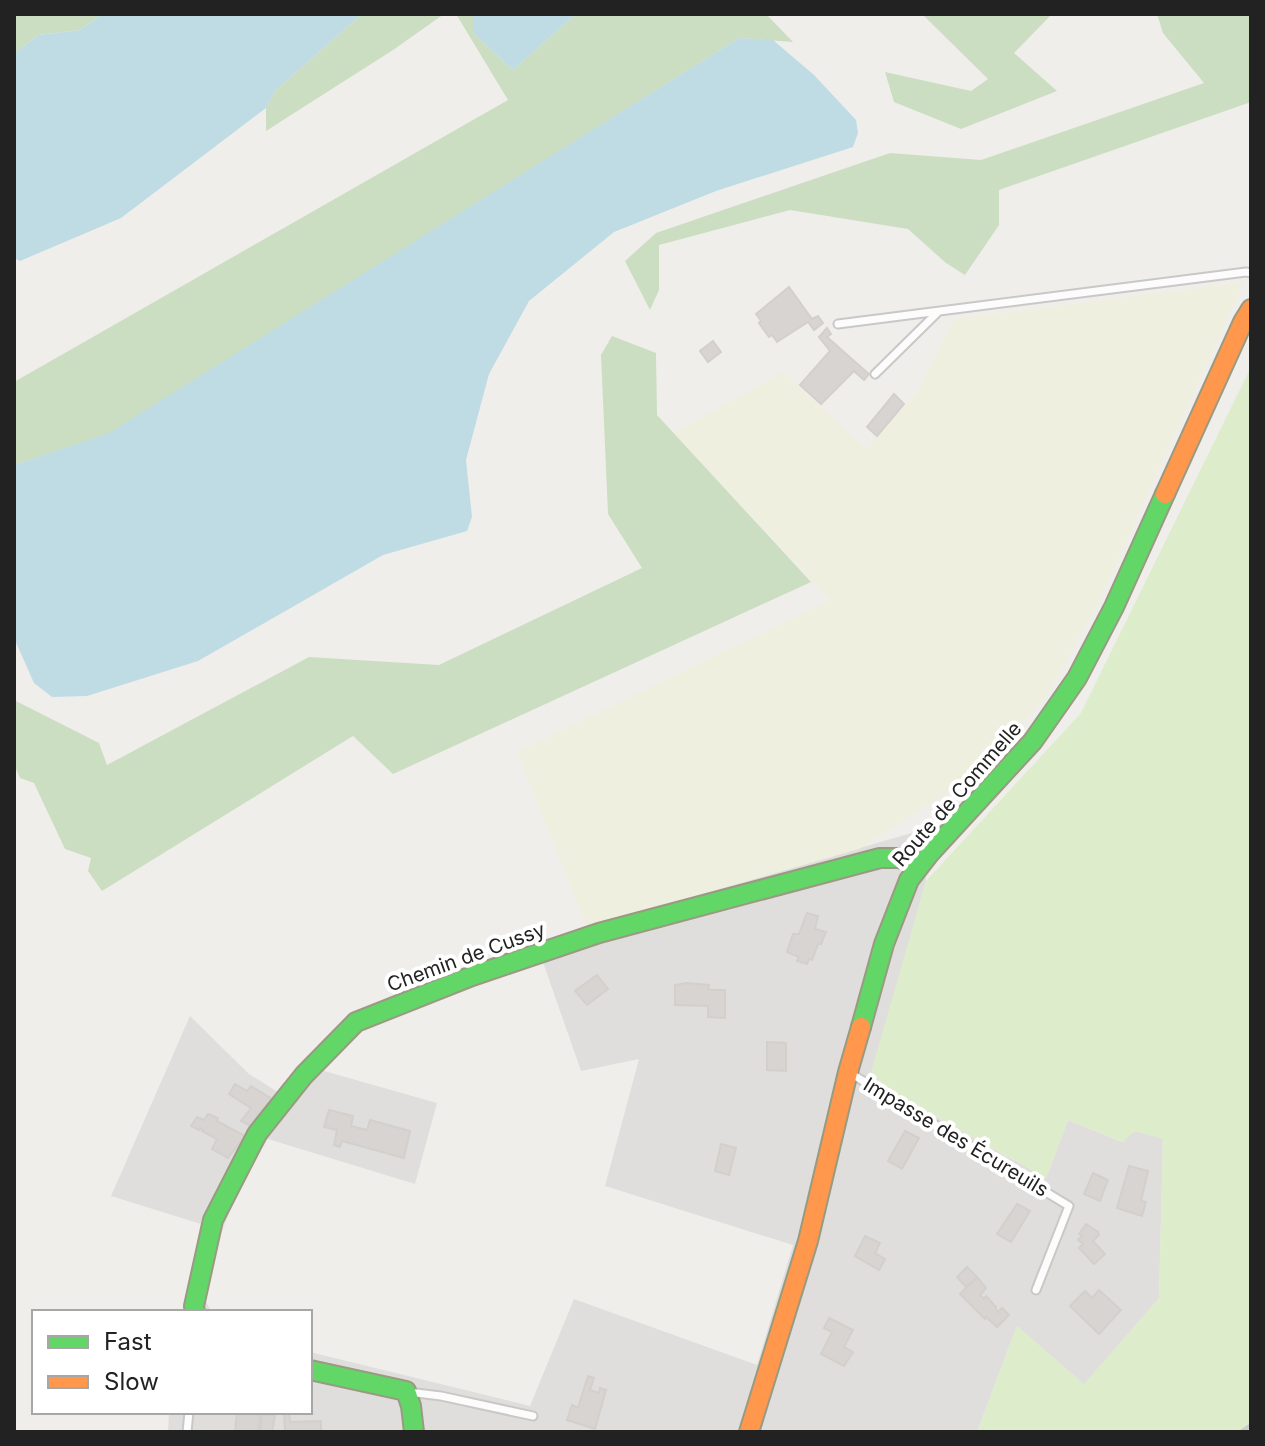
<svg xmlns="http://www.w3.org/2000/svg" width="1265" height="1446" font-family="Inter,sans-serif">
<rect width="100%" height="100%" fill="#f0eeeb"/>
<path fill="#dfdedc" d="M922 830 926 881 870 1080 1046 1178 1068 1120 1122 1142 1134 1131 1163 1138 1159 1298 1084 1385 1017 1326 977 1432H168L169 1412H310V1352L530 1406 574 1299 757 1365 793 1245 605 1186 639 1059 581 1071 536 942Z
M190 1016 249 1074 278 1092 303 1065 437 1103 415 1184 268 1139 238 1187 214 1254 206 1302 212 1312H182L201 1224 111 1196Z"/>
<path fill="#efefdf" d="M1244 282 1097 605 1044 699 964 782 859 849 587 927 517 752 830 600 674 433 783 372 866 449 917 393 954 319Z"/>
<path fill="#ddeccb" d="M1251 367V1432H977L1017 1326 1084 1384 1159 1298 1163 1139 1134 1131 1123 1142 1068 1120 1046 1178 869 1079 926 881 1081 713Z"/>
<path fill="#cbdec1" d="M14 14H102L80 30 38 35 14 54Z
M362 14H444L393 50 266 131V108L276 90Z
M456 14H473V33L513 70 576 14H766L793 42 739 38 109 434 14 465V382L508 100Z
M922 14H1052L1014 53 1057 91 961 129 894 102 885 72 971 91 988 79Z
M1157 14H1251V102L999 190V225L965 275 946 263 908 229 790 210 659 245V290L650 310 625 261 656 233 890 153 981 160 1204 83 1163 33Z
M612 336 656 353 657 415 811 582 393 774 353 736 102 891 88 871 91 858 65 849 34 783 20 778 14 764V700L99 743 107 765 309 657 439 665 642 568 608 514 601 355Z"/>
<path fill="#bfdbe3" d="M102 14H362L276 90 266 108 121 218 20 261 14 258V54L38 35 80 30Z
M473 14H576L513 70 473 33Z
M739 38 773 40 814 75 856 120 858 133 853 147 716 191 614 232 529 301 489 374 466 460 472 517 467 531 383 555 198 661 87 696 52 697 34 683 14 638V465L109 433Z"/>
<path fill="#d7d4d2" stroke="#d3d0cc" stroke-width="2" d="M789 287 812 319 818 316 823 323 814 330 808 322 777 342 772 335 769 337 759 323 761 321 756 314Z
M827 328 831 334 827 337 869 374 864 380 854 371 821 404 800 385 830 351 819 337Z
M713 341 721 352 708 362 700 351Z
M894 394 904 404 877 436 867 427Z
M807 913 818 916 815 929 826 932 821 944H818L812 960 809 959 807 964 797 961 799 957 787 952 793 934H799Z
M597 975 608 989 587 1005 575 991Z
M686 983 709 985 708 990H725V1018L708 1017V1006L675 1005V985Z
M767 1042 786 1043V1071L767 1070Z
M235 1084 247 1091 251 1086 274 1100 252 1127 241 1121 251 1108 229 1094Z
M329 1110 353 1116 351 1126 367 1130 370 1120 410 1131 404 1158 342 1141 340 1147 334 1145 337 1130 324 1127Z
M208 1114 218 1118 217 1121 245 1136 228 1158 212 1149 217 1139 202 1131 203 1130 200 1128 199 1130 191 1126 197 1117 204 1120Z
M905 1131 919 1138 902 1169 888 1161Z
M721 1144 736 1148 729 1175 715 1171Z
M1129 1166 1148 1171 1141 1201 1146 1202 1142 1216 1117 1208Z
M1093 1173 1108 1180 1100 1201 1084 1194Z
M1017 1204 1030 1211 1011 1242 997 1234Z
M1086 1224 1098 1232 1099 1235 1093 1241 1105 1254 1094 1264 1079 1248 1083 1244 1078 1240 1082 1236 1079 1234Z
M865 1236 880 1243 875 1253 885 1259 879 1270 855 1256Z
M967 1267 977 1277 966 1287 957 1277Z
M977 1277 986 1288 980 1295 984 1299 986 1296 996 1307 995 1308 998 1312 1002 1308 1009 1315 997 1327 986 1317 985 1319 960 1294Z
M1099 1290 1121 1310 1099 1334 1070 1306 1085 1291 1092 1298Z
M829 1318 853 1330 844 1347 853 1352 844 1366 821 1354 832 1332 824 1328Z
M588 1376 594 1378 590 1390 599 1393 600 1388 606 1390 595 1429 567 1420 572 1405 578 1408Z
M237 1412H253L252 1414 260 1416 258 1432H235Z
M284 1412H289L290 1422 321 1421V1432H285Z
M262 1414 275 1416 272 1432H260Z"/>
<g fill="none" stroke-linecap="round" stroke-linejoin="round">
<defs>
<path id="lane" d="M838 324 1246 272 1251 273
M875 374 937 313
M850 1073 1069 1206 1036 1290
M408 1392 441 1396 533 1416
M187 1432 189 1412"/>
<path id="fast" d="M861 1027 884 944 909 880 930 853 1033 741 1077 678 1114 607 1165 494
M195 1312 194 1306 213 1220 257 1134 304 1075 356 1022 472 976 599 933 880 858H898L921 863
M310 1370 406 1391 411 1406 414 1432"/>
<path id="slow" d="M1165 494 1243 322 1251 309
M749 1432 808 1241 848 1072 861 1027"/>
</defs>
<use href="#lane" stroke="#c9c8c7" stroke-width="11"/>
<use href="#fast" stroke="#999a82" stroke-width="22"/>
<use href="#slow" stroke="#999a82" stroke-width="22"/>
<use href="#lane" stroke="#fdfcfc" stroke-width="7"/>
<use href="#fast" stroke="#63d668" stroke-width="18"/>
<use href="#slow" stroke="#ff974d" stroke-width="18"/>
<path stroke="#ccc" stroke-width="4" stroke-dasharray="16 16" stroke-linecap="butt" d="M1241 1432 1251 1425"/>
</g>
<g text-anchor="middle" stroke-width="8" stroke-linejoin="round" paint-order="stroke">
<g font-size="20" fill="#222" stroke="#fff">
<text transform="translate(957 794) rotate(-49)" y="7">Route de Commelle</text>
<text transform="translate(466 957) rotate(-20)" y="7">Chemin de Cussy</text>
<text transform="translate(956 1137) rotate(31)" y="7">Impasse des Écureuils</text>
</g>
</g>
<rect width="1265" height="1446" fill="none" stroke="#222222" stroke-width="32"/>
<rect x="32" y="1310" width="280" height="104" fill="#ffffff" stroke="#a7a7a7" stroke-width="2"/>
<rect x="48" y="1336" width="40" height="12" fill="#63d668" stroke="#a7a7a7" stroke-width="2"/>
<text x="104" y="1350" font-size="24" fill="#222222">Fast</text>
<rect x="48" y="1376" width="40" height="12" fill="#ff974d" stroke="#a7a7a7" stroke-width="2"/>
<text x="104" y="1390" font-size="24" fill="#222222">Slow</text>
</svg>
